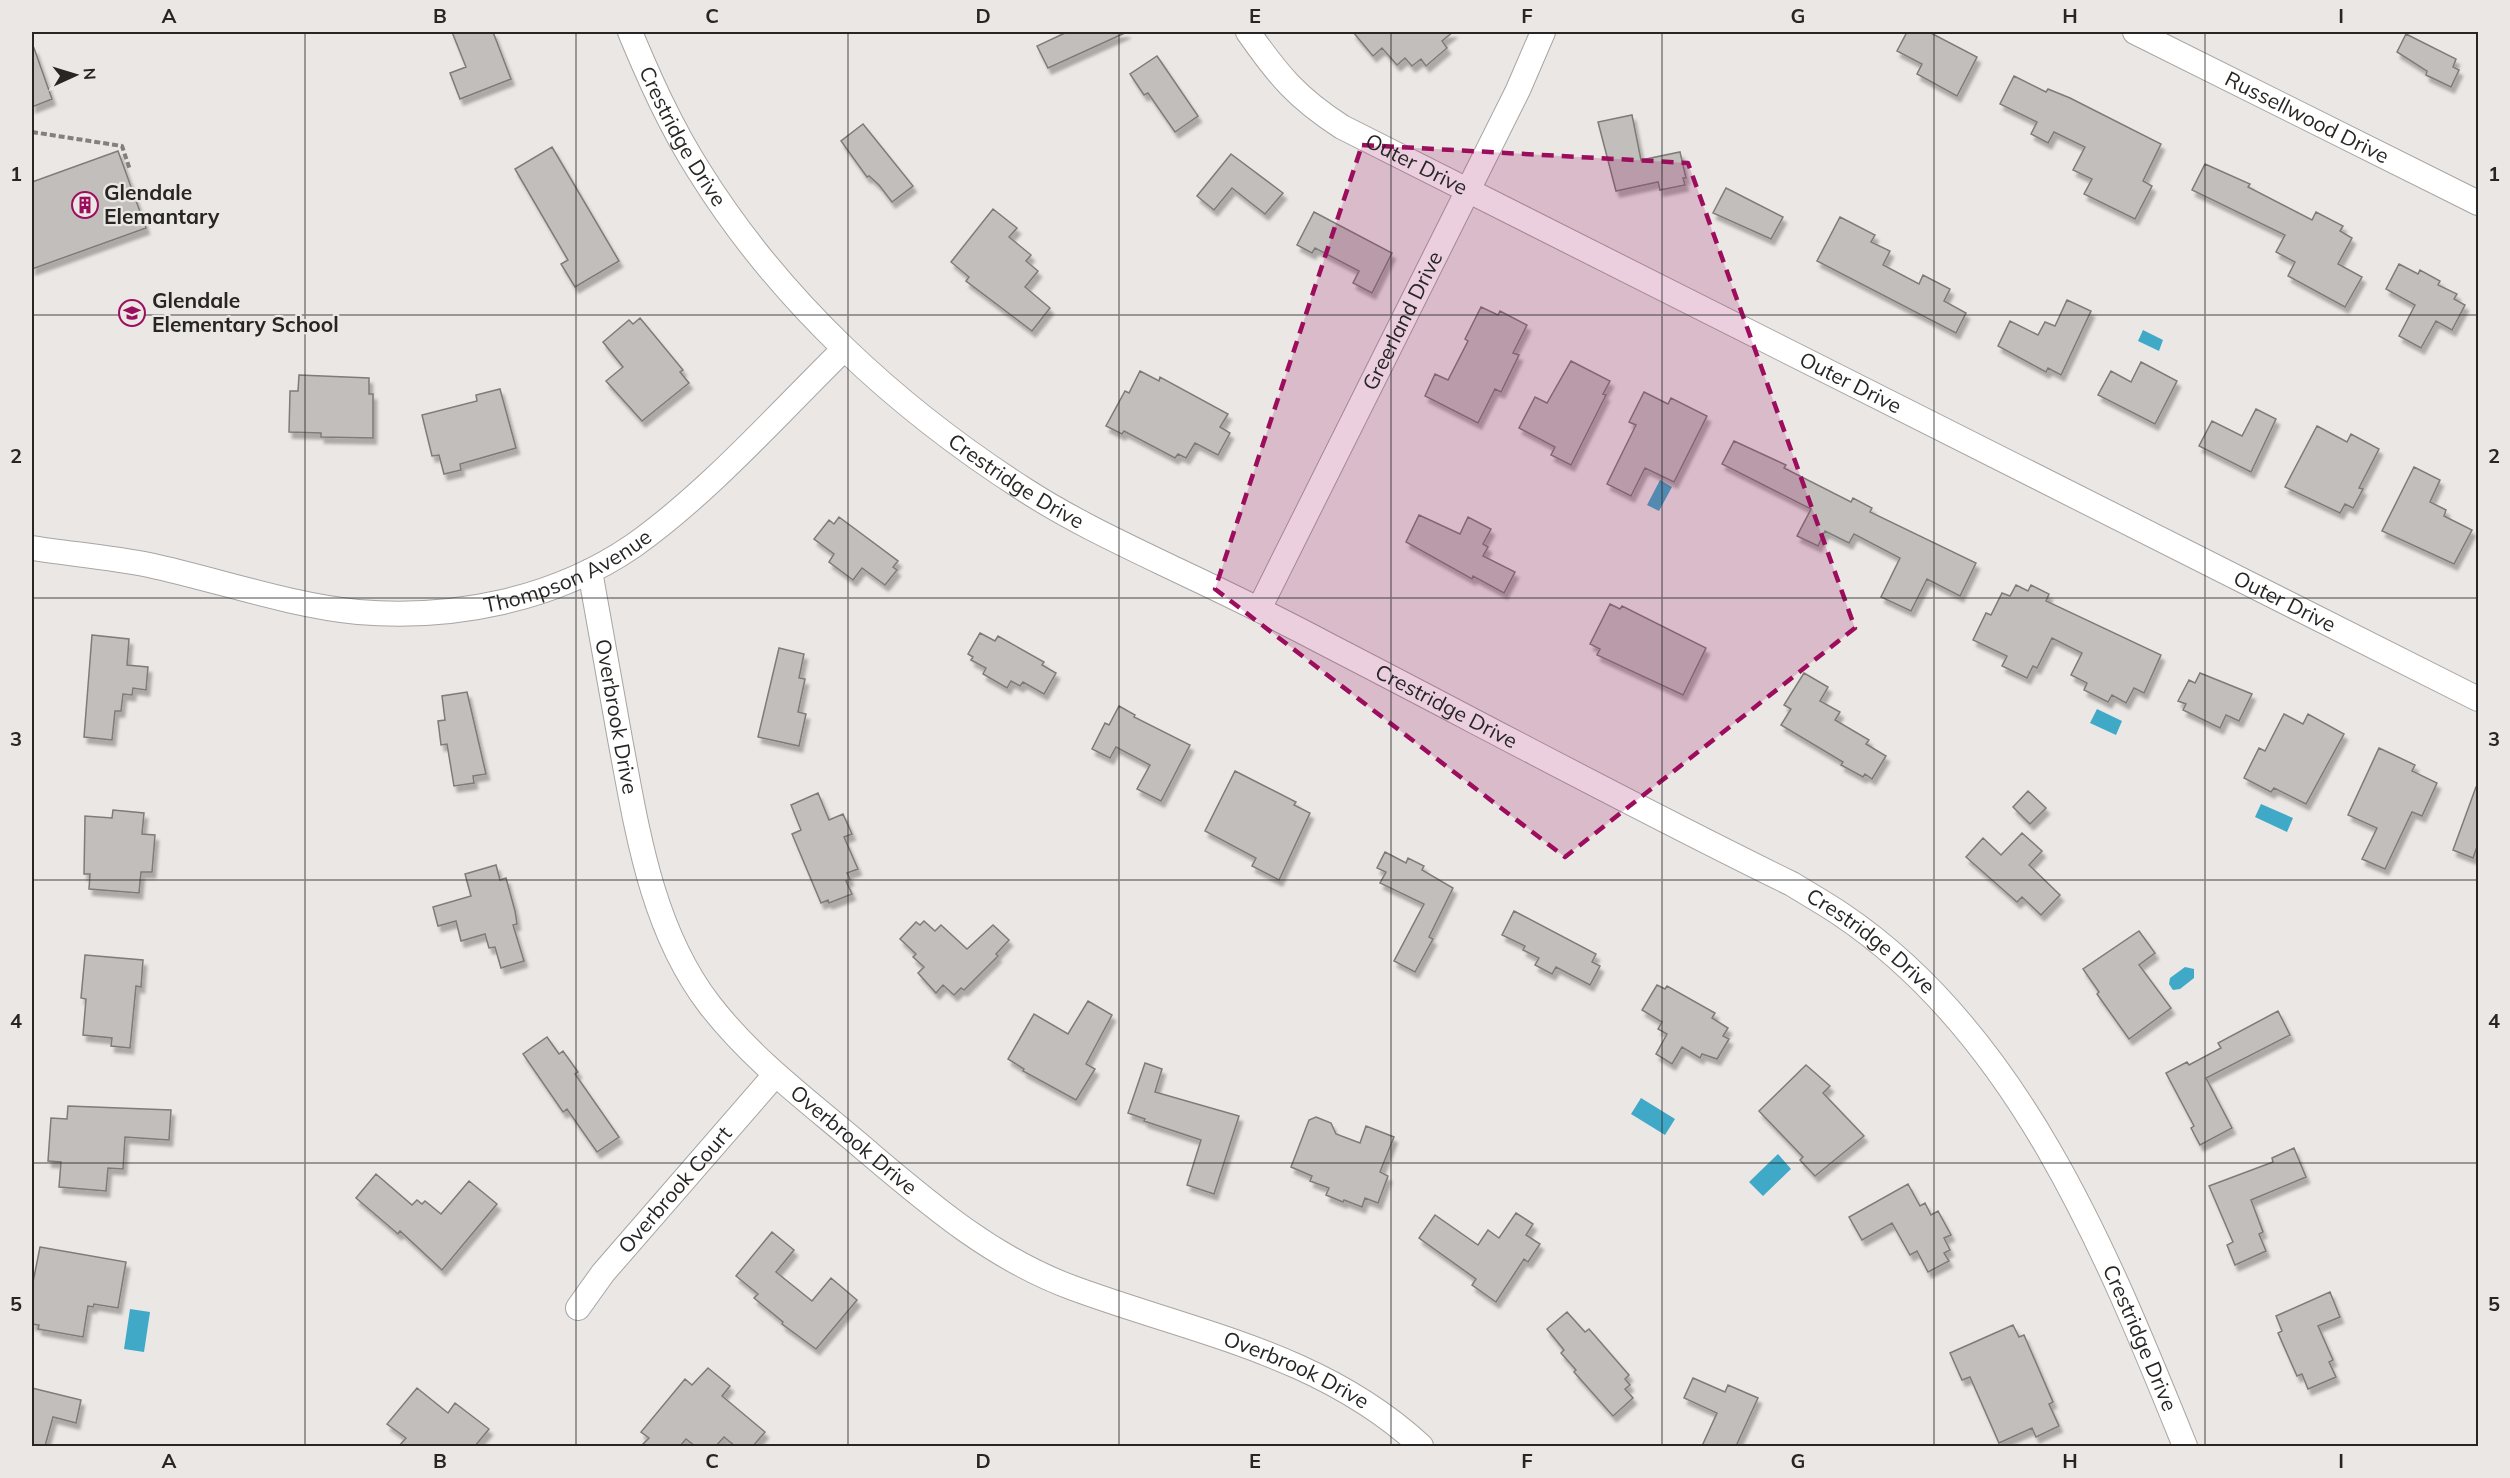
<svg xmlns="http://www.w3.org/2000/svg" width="2510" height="1478" font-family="Mulish,sans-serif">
<defs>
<filter id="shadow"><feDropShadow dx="3.5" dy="6" stdDeviation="1.5" flood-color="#0004"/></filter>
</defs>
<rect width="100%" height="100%" fill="#eae7e4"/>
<path fill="#40a9c7" d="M2143 330 2163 340 2159 351 2138 341Z
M1660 480 1672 487 1659 511 1647 505Z
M2097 709 2122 721 2116 735 2090 723Z
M2261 804 2293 818 2287 832 2255 817Z
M2185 967 2194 969V978L2180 989 2173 990 2169 984 2170 978Z
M1641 1098 1675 1119 1665 1135 1631 1114Z
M1778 1154 1791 1169 1763 1196 1749 1182Z
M130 1309 150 1312 144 1352 124 1349Z"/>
<path fill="#c2bebc" stroke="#7e7b79" stroke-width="1.5" filter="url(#shadow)" d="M452 32H493L511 79 460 99 450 73 466 67Z
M1067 32H1127L1048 68 1037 46Z
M1353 32H1453L1442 41 1447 48 1426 66 1421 59 1412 66 1405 58 1397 65 1382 48 1373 56Z
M1907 32H1929L1977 57 1957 96 1917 74 1922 64 1897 51Z
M2406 34 2456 59 2453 67 2459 70 2451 87 2426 75 2427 71 2397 52Z
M34 48 52 99 32 107V49Z
M1157 56 1198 116 1175 132 1148 93 1144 95 1130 74Z
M2014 76 2046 92 2048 89 2070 98 2161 144 2143 181 2152 186 2135 219 2084 194 2092 179 2073 170 2085 147 2054 132 2048 143 2031 134 2037 122 2000 104Z
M1632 115 1641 160 1680 152 1686 178H1683L1685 185 1660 190 1658 182 1616 191 1598 122Z
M863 124 913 186 892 202 879 185 869 176 867 177 841 141Z
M552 147 619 261 575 287 561 264 568 260 515 169Z
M118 151 146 228 32 269V182Z
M1231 154 1283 193 1265 214 1232 188 1214 210 1197 196Z
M2205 164 2250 184 2248 187 2312 220 2316 212 2343 226 2340 231 2352 238 2338 264 2362 277 2345 307 2288 276 2295 262 2276 252 2285 235 2192 190Z
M1726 188 1783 217 1771 239 1713 213Z
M993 209 1017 228 1009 237 1031 255 1026 261 1038 271 1025 287 1050 308 1032 331 966 281 969 277 951 262Z
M1314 212 1392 253 1372 293 1353 283 1359 271 1315 248 1312 253 1297 245Z
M1840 217 1875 235 1871 242 1890 251 1883 265 1919 284 1923 275 1950 289 1944 301 1966 313 1956 333 1817 261Z
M2399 264 2418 274 2420 270 2440 281 2438 285 2457 294 2454 299 2465 305 2452 330 2436 321 2421 348 2399 336 2415 305 2386 289Z
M2067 300 2091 311 2061 375 2048 368 2046 372 1998 346 2010 321 2038 335 2045 322 2055 326Z
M1481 307 1498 315 1500 311 1527 325 1513 353 1519 355 1501 392 1495 389 1478 423 1425 396 1435 374 1448 380 1468 341 1465 339Z
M640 318 683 370 680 372 689 383 642 421 606 381 623 367 603 342 629 320 633 324Z
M1571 361 1610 381 1603 394 1606 395 1571 465 1551 455 1555 447 1519 428 1535 397 1547 403Z
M2141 362 2177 381 2155 424 2098 395 2111 371 2131 382Z
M1140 371 1159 381 1160 377 1228 414 1220 427 1230 433 1218 455 1195 443 1186 458 1178 454 1175 458 1124 431 1122 434 1106 426 1125 391 1129 393Z
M299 375 369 378V394H373V438L321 437V433L289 432 290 391H298Z
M500 389 516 448 460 464 461 470 444 474 439 455 432 456 422 415 477 401 476 395Z
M1644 392 1668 404 1671 398 1707 416 1674 482 1645 468 1631 496 1607 484 1636 425 1629 422Z
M2256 409 2276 419 2251 472 2199 446 2212 421 2242 436Z
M2317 426 2347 442 2351 434 2379 449 2359 488 2363 489 2353 508 2345 504 2340 513 2285 487Z
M1734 441 1786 465 1784 468 1851 502 1853 498 1872 508 1870 512 1976 563 1960 596 1927 579 1911 611 1881 597 1900 558 1854 534 1849 543 1825 531 1818 546 1797 536 1811 509 1722 464Z
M2414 467 2440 480 2430 502 2446 510 2444 516 2472 530 2454 564 2382 531Z
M1419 515 1460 534 1468 517 1491 529 1483 544 1488 547 1483 556 1515 572 1504 593 1473 576 1472 579 1406 542Z
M839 517 898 561 893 567 897 570 885 585 862 568 853 580 829 562 834 554 814 539 829 520 834 524Z
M2016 585 2028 591 2031 585 2049 594 2046 601 2161 655 2144 693 2134 688 2126 703 2112 695 2108 702 2084 690 2087 683 2071 675 2082 653 2052 638 2037 668 2033 666 2027 678 2002 666 2007 656 1973 640 1986 613 1991 615 2002 593 2010 596Z
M1610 604 1620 609 1622 606 1706 648 1683 695 1597 655 1600 649 1590 644Z
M980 633 995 641 998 636 1044 662 1042 665 1056 673 1044 694 1023 682 1020 686 1011 681 1007 688 983 674 986 668 971 660 973 657 968 654Z
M92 635 129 639 127 665 148 667 146 690 133 688 132 695 123 694 121 711H115L112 740 84 737Z
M779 648 804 654 799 678 805 679 798 712 806 714 799 746 758 737Z
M1804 673 1828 687 1820 701 1840 712 1835 720 1869 740 1866 744 1886 756 1872 779 1865 774 1863 777 1841 765 1843 762 1781 725 1791 709 1784 705Z
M2200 673 2252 694 2239 721 2226 715 2220 728 2183 710 2186 704 2178 701 2189 680 2195 683Z
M467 692 486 774 473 776 474 783 454 786 447 744 441 745 438 721 445 720 442 696Z
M1119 706 1135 715 1134 717 1190 745 1161 801 1137 789 1150 765 1116 747 1110 758 1092 749 1105 723 1109 725Z
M2284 714 2303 724 2308 714 2344 734 2306 804 2274 788 2271 792 2244 778 2259 748 2265 751Z
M2379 748 2415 765 2412 771 2437 783 2422 816 2412 812 2385 869 2362 859 2377 828 2348 815Z
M1235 771 1296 802 1294 805 1310 813 1279 880 1252 866 1256 858 1205 831Z
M2476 787H2478V844L2473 858 2453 850Z
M2028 791 2046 808 2030 824 2013 807Z
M818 793 829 820 843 814 852 834 844 837 858 869 847 873 850 879 846 881 852 894 829 903 828 900 821 903 792 834 801 830 791 805Z
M113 810 144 813 142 834 155 835 152 872H141L139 893 89 889 90 874H84L85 816 112 818Z
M2022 833 2042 851 2029 865 2060 895 2041 915 2022 897 2017 902 1966 857 1983 838 2001 855Z
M1385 852 1406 863 1408 858 1424 866 1422 870 1453 888 1429 937 1433 939 1415 972 1394 961 1424 904 1380 883 1386 872 1377 868Z
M496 865 500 880 506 878 515 911 517 924 513 925 524 961 501 968 495 947 489 948 485 934 461 941 456 921 438 926 433 907 471 896 465 874Z
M1514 911 1596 954 1592 962 1600 966 1590 985 1556 967 1552 974 1535 965 1539 958 1523 950 1525 946 1502 935Z
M924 921 935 931 941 925 967 949 993 925 1009 940 996 954 998 956 964 990 961 988 954 995 943 985 936 993 918 973 924 967 913 957 916 954 900 939 916 922 920 925Z
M2139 931 2155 953 2139 965 2171 1008 2129 1039 2097 994 2099 992 2083 969Z
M85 955 143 960 141 987 136 986 130 1048 111 1046 112 1038 83 1035 86 999 81 998Z
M1657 985 1665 989 1667 986 1715 1013 1712 1018 1728 1028 1723 1036 1729 1039 1717 1059 1702 1054 1700 1058 1682 1047 1672 1064 1656 1054 1667 1034 1658 1029 1662 1022 1642 1010Z
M1088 1001 1112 1015 1086 1064 1095 1069 1076 1100 1023 1071 1024 1069 1008 1059 1034 1014 1068 1034Z
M2278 1011 2290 1035 2206 1078 2232 1128 2200 1145 2191 1128 2194 1126 2166 1073 2187 1062 2189 1065 2221 1048 2218 1043Z
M547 1037 559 1054 563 1051 578 1072 575 1074 619 1137 597 1152 567 1109 563 1112 523 1054Z
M1145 1063 1162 1069 1155 1092 1239 1116 1214 1194 1187 1185 1201 1140 1144 1121 1145 1119 1128 1113Z
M1806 1065 1830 1086 1823 1093 1864 1136 1815 1176 1800 1160 1803 1157 1759 1111Z
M68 1106 171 1110 169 1140 125 1137 123 1169 108 1168 106 1191 59 1187 61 1162 48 1161 51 1118 67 1119Z
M1316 1117 1331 1123 1336 1134 1360 1143 1366 1126 1394 1137 1380 1172 1388 1176 1378 1203 1365 1198 1362 1207 1344 1200 1343 1202 1326 1195 1329 1188 1310 1181 1312 1176 1291 1167 1309 1120Z
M2294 1148 2306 1177 2251 1200 2263 1232 2259 1234 2266 1251 2235 1265 2227 1245 2233 1242 2209 1186 2273 1162 2272 1158Z
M376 1174 412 1205 417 1200 422 1204 425 1201 441 1214 469 1181 497 1204 442 1270 400 1231 398 1234 356 1198Z
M1908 1184 1920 1206 1925 1203 1931 1215 1938 1211 1951 1235 1944 1238 1950 1250 1944 1253 1949 1261 1928 1272 1917 1251 1910 1255 1892 1223 1862 1240 1849 1217Z
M1516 1213 1533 1224 1526 1235 1540 1244 1528 1262 1524 1259 1496 1302 1472 1285 1476 1279 1419 1238 1435 1215 1478 1245 1488 1230 1499 1238Z
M772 1232 794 1250 776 1272 812 1301 831 1278 857 1300 816 1349 782 1324 783 1322 754 1298 758 1294 736 1276Z
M40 1247 126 1262 118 1308 94 1304 93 1307 88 1306 83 1337 38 1329 39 1325 32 1324V1287Z
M2330 1292 2340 1317 2318 1326 2333 1360 2329 1362 2336 1377 2308 1389 2302 1374 2297 1376 2278 1333 2282 1331 2276 1316Z
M1567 1312 1585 1332 1589 1329 1629 1375 1625 1379 1630 1385 1625 1389 1633 1398 1613 1416 1574 1372 1576 1370 1561 1353 1564 1350 1547 1329Z
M2013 1325 2019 1337 2024 1335 2053 1402 2049 1404 2059 1426 2036 1437 2032 1428 1999 1443 1970 1377 1962 1380 1950 1353Z
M708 1368 730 1386 722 1396 765 1432 753 1446H735L724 1437 716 1446H695L686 1439 680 1446H641L649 1438 641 1432 685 1379 692 1385Z
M1693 1378 1725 1392 1728 1385 1758 1398 1736 1446H1702L1717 1413 1684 1398Z
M32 1388 81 1400 76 1423 53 1417 45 1446H32Z
M417 1388 448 1413 455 1403 489 1429 475 1446H399L406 1438 387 1424Z"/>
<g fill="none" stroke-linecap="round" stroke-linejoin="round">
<defs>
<g id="minor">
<path id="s1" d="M630 32C650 80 671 127 699 171 780 301 897 408 1025 490 1073 521 1125 545 1177 570 1228 594 1279 619 1330 646 1483 725 1636 808 1792 884 1808 894 1826 904 1842 915 2020 1035 2108 1256 2185 1446"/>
<path id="s2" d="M1248 32C1278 75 1297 98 1342 127L2478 699"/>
<path id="s3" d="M2135 32 2478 203"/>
<path id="s4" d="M32 548C70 554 110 557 149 565 218 580 288 605 358 612 453 620 554 600 633 546 708 493 777 415 843 350"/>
<path id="s5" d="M590 571C600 627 610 683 620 739 637 829 651 928 709 1004 752 1060 808 1101 862 1147 927 1202 991 1258 1073 1288 1195 1333 1322 1354 1421 1446"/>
<path id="s6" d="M1259 609 1518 90 1543 32"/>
<path id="s7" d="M578 1308 603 1273 775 1075"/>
</g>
</defs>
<use href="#minor" stroke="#a8a5a2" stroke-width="26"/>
<path stroke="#82807f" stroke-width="4" stroke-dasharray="6 3" stroke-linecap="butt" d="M32 132 122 146 130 170"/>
<use href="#minor" stroke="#fff" stroke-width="24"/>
</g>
<path fill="#9c0e5d" fill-opacity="0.2" stroke="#9c0e5d" stroke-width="4.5" stroke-dasharray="12 8" stroke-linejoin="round" d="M1362 145 1688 163 1855 628 1565 857 1215 589Z"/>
<path fill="none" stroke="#272625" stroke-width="1.5" stroke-opacity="0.55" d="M305 32V1446M576 32V1446M848 32V1446M1119 32V1446M1391 32V1446M1662 32V1446M1934 32V1446M2205 32V1446M32 315H2478M32 598H2478M32 880H2478M32 1163H2478"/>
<defs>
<symbol id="building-ring" viewBox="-11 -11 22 22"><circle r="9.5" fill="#eae7e4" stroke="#9c0e5d" stroke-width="1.5"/><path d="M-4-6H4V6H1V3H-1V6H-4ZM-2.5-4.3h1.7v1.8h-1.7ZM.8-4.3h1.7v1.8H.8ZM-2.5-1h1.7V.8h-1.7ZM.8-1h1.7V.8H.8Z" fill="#9c0e5d"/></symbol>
<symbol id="school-ring" viewBox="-11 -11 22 22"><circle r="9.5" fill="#eae7e4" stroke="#9c0e5d" stroke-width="1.5"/><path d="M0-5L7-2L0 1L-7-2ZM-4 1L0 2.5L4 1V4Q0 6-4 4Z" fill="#9c0e5d"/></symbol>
</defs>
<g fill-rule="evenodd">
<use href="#building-ring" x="70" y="190" width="30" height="30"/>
<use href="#school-ring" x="117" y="298" width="30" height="30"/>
</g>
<g text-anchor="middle" stroke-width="4.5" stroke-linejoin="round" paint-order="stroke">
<g font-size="21" fill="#272625" stroke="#eae7e4">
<text dy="7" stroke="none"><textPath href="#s3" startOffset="192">Russellwood Drive</textPath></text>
<text dy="7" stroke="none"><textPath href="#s1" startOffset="117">Crestridge Drive</textPath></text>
<text dy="7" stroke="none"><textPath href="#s2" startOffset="218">Outer Drive</textPath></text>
<text dy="7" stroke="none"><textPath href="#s6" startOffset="322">Greerland Drive</textPath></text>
<text dy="7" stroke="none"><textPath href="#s2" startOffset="704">Outer Drive</textPath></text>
<text dy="7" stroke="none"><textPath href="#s1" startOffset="603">Crestridge Drive</textPath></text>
<text dy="7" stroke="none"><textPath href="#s4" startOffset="550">Thompson Avenue</textPath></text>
<text dy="7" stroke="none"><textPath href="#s2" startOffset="1190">Outer Drive</textPath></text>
<text dy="7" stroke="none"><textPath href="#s1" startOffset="1089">Crestridge Drive</textPath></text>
<text dy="7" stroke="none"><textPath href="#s5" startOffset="148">Overbrook Drive</textPath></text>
<text dy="7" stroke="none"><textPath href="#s1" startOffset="1575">Crestridge Drive</textPath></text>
<text dy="7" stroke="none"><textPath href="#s5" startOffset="652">Overbrook Drive</textPath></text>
<text dy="7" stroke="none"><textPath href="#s7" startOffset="153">Overbrook Court</textPath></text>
<text dy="7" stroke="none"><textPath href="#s1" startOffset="2061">Crestridge Drive</textPath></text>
<text dy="7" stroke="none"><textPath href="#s5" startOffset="1156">Overbrook Drive</textPath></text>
</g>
<g font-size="21" font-weight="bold" fill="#272625" stroke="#eae7e4" text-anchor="start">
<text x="104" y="200">Glendale<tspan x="104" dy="24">Elemantary</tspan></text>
<text x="152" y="308">Glendale<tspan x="152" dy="24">Elementary School</tspan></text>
</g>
</g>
<rect width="2510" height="1478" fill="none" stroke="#eae7e4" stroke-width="66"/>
<g transform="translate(75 75) rotate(86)" stroke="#eae7e4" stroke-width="4.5" paint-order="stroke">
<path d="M0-4.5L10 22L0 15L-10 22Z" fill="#272625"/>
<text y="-9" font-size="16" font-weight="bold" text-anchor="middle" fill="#272625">N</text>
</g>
<rect x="33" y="33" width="2444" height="1412" fill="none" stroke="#272625" stroke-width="2"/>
<g font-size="20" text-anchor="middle" font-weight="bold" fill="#272625">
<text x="169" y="23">A</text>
<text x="440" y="23">B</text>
<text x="712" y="23">C</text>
<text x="983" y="23">D</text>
<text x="1255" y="23">E</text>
<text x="1527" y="23">F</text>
<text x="1798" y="23">G</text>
<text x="2070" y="23">H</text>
<text x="2341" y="23">I</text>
<text x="16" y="181">1</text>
<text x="2494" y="181">1</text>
<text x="16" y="463">2</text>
<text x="2494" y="463">2</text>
<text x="16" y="746">3</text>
<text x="2494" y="746">3</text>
<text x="16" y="1028">4</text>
<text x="2494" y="1028">4</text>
<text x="16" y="1311">5</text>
<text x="2494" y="1311">5</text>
<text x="169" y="1468">A</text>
<text x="440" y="1468">B</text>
<text x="712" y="1468">C</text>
<text x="983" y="1468">D</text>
<text x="1255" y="1468">E</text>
<text x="1527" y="1468">F</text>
<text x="1798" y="1468">G</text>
<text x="2070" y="1468">H</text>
<text x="2341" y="1468">I</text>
</g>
</svg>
